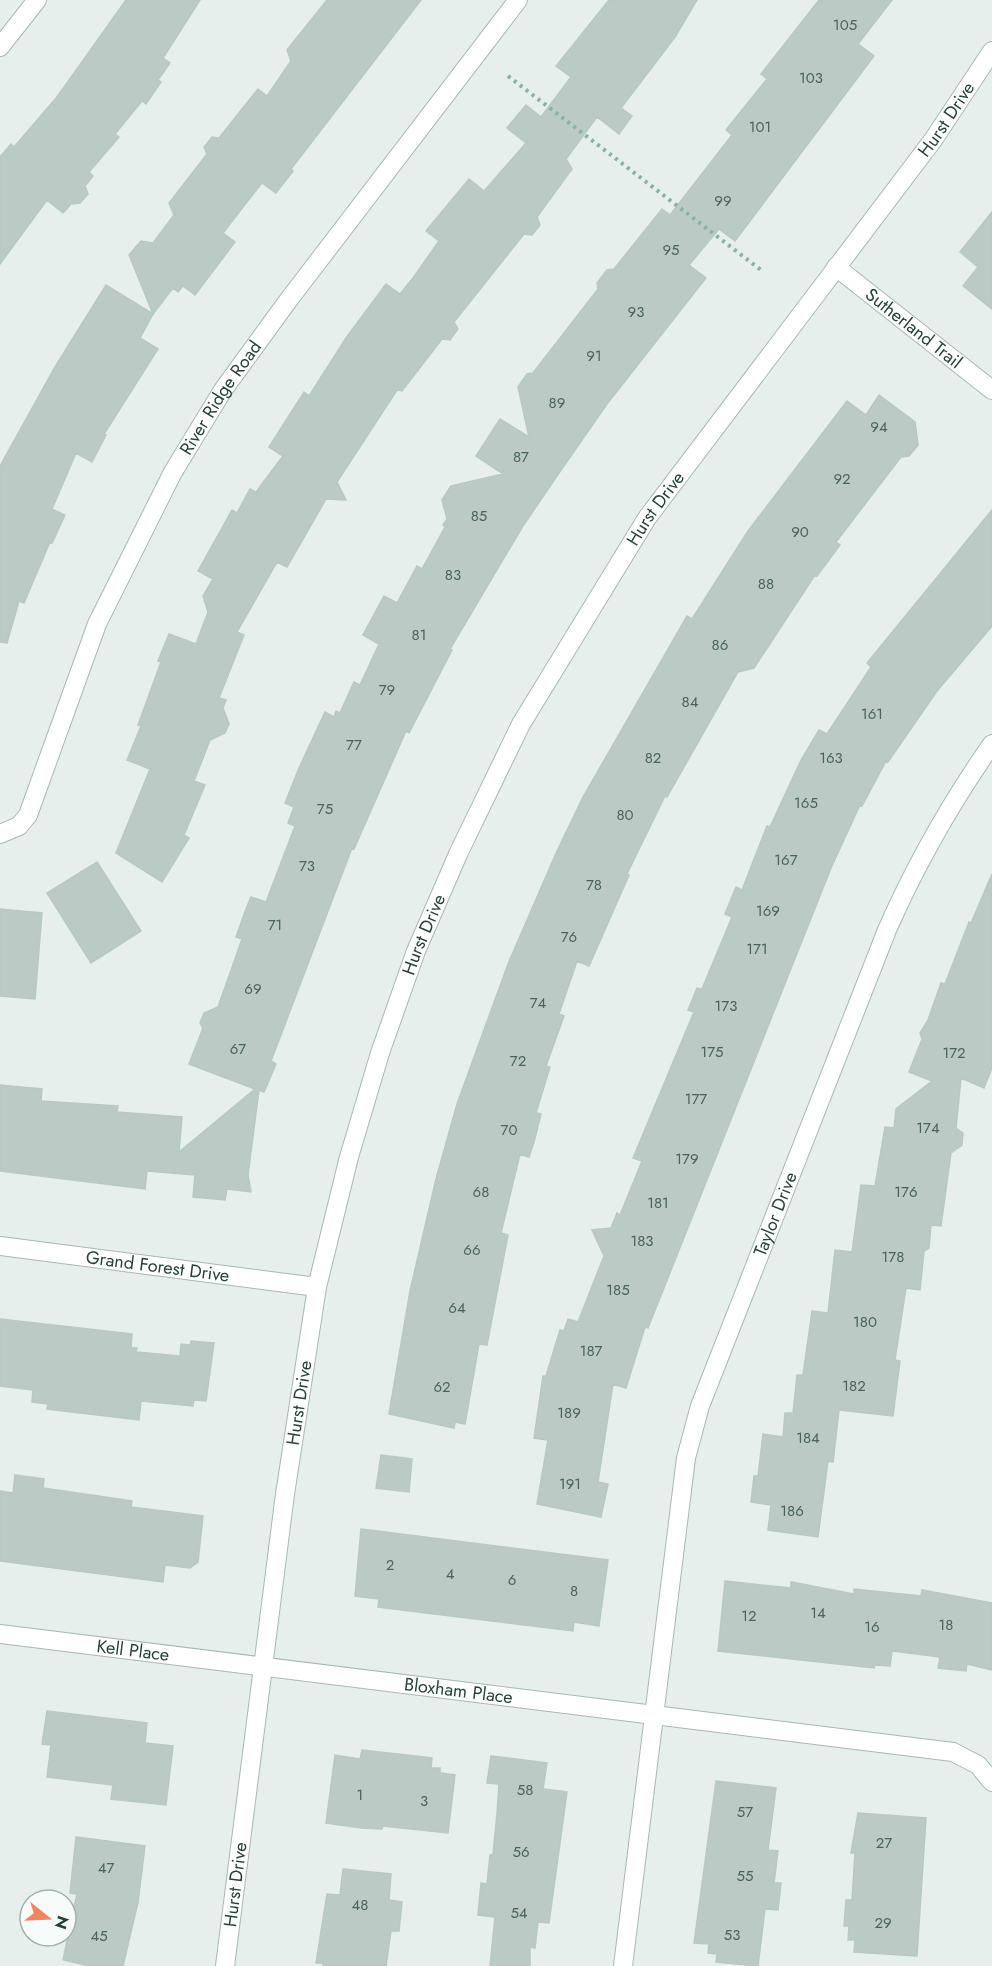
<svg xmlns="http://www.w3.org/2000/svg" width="992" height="1966" font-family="Jost,sans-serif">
<rect width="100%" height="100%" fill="#e6efeb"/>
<path fill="#bbcac4" stroke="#b8c9c2" stroke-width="1.5" d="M126 0H200L163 58 170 63 158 80 161 82 146 104 142 101 115 134 119 137 89 172 93 176 85 186 88 194 80 203 71 204 63 213 47 200 0 264V157L11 144 14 147 57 97Z
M327 0H421L291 169 293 171 276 193 262 183 250 198 223 233 235 242 195 295 183 286 178 292 173 288 153 314 140 338 158 349 104 434 106 435 92 462 76 453 52 509 65 515 52 543 50 542 24 603 19 601 7 643 0 642V466L55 367 106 285 153 314 129 255 141 241 153 243 174 215 169 203 207 154 204 147 212 137 219 138 258 89 267 96 291 61 287 50Z
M609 0H697L675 37 621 108 632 116 619 134 597 117 566 159 572 169 537 217 540 225 532 235 524 234 454 322 458 329 450 340 442 339 402 391 397 390 337 482 346 500 326 499 287 567 277 562 237 632 244 635 219 698 226 700 223 708 229 724 225 733 210 740 194 781 205 785 184 835 189 838 162 882 116 853 150 769 127 760 141 726 138 725 161 662 158 661 169 634 196 644 208 612 203 596 213 579 198 571 232 510 237 513 250 489 256 492 283 456 269 447 304 392 309 396 346 338 386 284 400 294 413 278 439 241 426 231 469 179 484 191 526 143 507 128 526 105 541 117 571 77 556 66Z
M819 0H892L858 44 874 56 735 241 719 229 689 265 706 278 607 404 559 473 523 526 450 649 452 650 409 733 406 731 354 849 352 848 271 1061 276 1064 264 1092 259 1090 248 1175 251 1192 227 1189 225 1200 193 1197 195 1175 147 1171 145 1189 0 1171V1085L42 1089 41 1101 118 1106 117 1112 182 1117 179 1152 255 1089 189 1064 203 1028 200 1023 204 1013 218 1007 242 939 236 937 246 909 251 897 266 902 295 826 288 823 294 807 285 803 299 768 325 712 334 717 336 711 340 713 354 682 360 685 379 644 363 635 384 596 397 603 417 566 422 569 445 527 443 525 447 519 442 500 451 486 503 474 476 456 500 419 529 437 518 387 527 374 533 373 598 289 597 283 607 270 614 269 662 209 670 215 732 135 726 130 767 79 761 74Z
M992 212V309L963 286 978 267 960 252Z
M879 395 915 422 918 445 909 456 901 457 836 542 840 545 817 576 815 575 754 668 738 672 667 797 665 796 627 874 629 875 589 966 577 961 559 1014 564 1016 546 1066 550 1067 536 1113 541 1114 534 1142 529 1157 520 1154 501 1233 508 1235 487 1345 479 1344 465 1424 455 1422 454 1428 389 1414 410 1291 436 1179 457 1104 508 964 557 851 583 797 687 616 692 619 748 531 847 401 866 415Z
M992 510V626L937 691 888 762 886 761 862 806 860 805 831 868 648 1328 645 1327 626 1388 613 1384 598 1482 608 1484 601 1517 537 1504 548 1440 534 1438 543 1376H546L560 1330 564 1331 568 1319 578 1322 604 1256 592 1230 611 1228 617 1213 620 1215 642 1161 633 1158 694 1012 688 1010 697 988 702 989 732 917 725 914 736 887 742 890 767 826 770 827 801 760 819 730 827 734 871 667 867 663Z
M97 862 141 931 91 963 47 893Z
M992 874V1068L984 1088 961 1078 956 1128 963 1133 962 1145 951 1153 941 1226 931 1225 929 1248 924 1251 920 1290 906 1288 895 1360 900 1361 893 1416 839 1410 833 1462 828 1461 818 1537 768 1530 771 1505 751 1502 754 1476H758L763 1434 783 1437 785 1413H793L797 1375H803L812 1311 828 1313 835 1250 852 1252 861 1185 875 1186 885 1127 894 1128 896 1109 932 1081 909 1072 922 1039 920 1033 928 1020 941 983 945 984 969 922 971 923Z
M0 909 42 913 35 999 0 996Z
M0 1319 132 1334 131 1348H137L136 1352 180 1356 181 1344 190 1345 191 1341 214 1343 206 1401 194 1400 193 1406 141 1401 139 1420 47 1409 48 1404 32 1402 33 1390 0 1386Z
M381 1455 412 1459 409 1492 376 1488Z
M15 1475 44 1479 43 1488 132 1501 131 1507 203 1516 198 1562 190 1568 165 1565 163 1582 0 1561V1491L13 1493Z
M361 1529 608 1560 599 1626 574 1622 573 1631 378 1607 379 1599 355 1596Z
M725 1581 791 1588V1582L854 1594V1589L921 1596 922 1590 992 1603V1670L967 1664 966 1671 938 1668 940 1657 892 1651 890 1666 875 1665 874 1668 718 1651Z
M47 1711 147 1723 145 1743 173 1746 166 1805 111 1799 113 1785 47 1777 51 1745 42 1744Z
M362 1750 432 1758 431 1768H440V1773L455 1775 448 1833 383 1826 382 1829 362 1828 326 1823 335 1755 360 1759Z
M491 1756 547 1763 543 1789 567 1792 549 1923 538 1922 535 1948 530 1947V1966H490L495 1917 478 1915 481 1883 487 1884 490 1855H493L497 1813 499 1784 487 1783Z
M716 1781 776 1788 768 1850 778 1851 774 1883H781L778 1910 765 1909 758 1966 716 1962 717 1954 708 1953 709 1944 694 1943Z
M858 1813 926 1818 917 1956 854 1952 855 1940H848L849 1926H844L846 1900H852L855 1853H851Z
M76 1837 145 1846 138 1902 123 1966H90L63 1960 77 1894 70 1893Z
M343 1869 391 1874 389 1900 402 1902 399 1931H391L386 1966H323V1963H316L327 1894 340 1895Z"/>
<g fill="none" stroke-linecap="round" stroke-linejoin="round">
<defs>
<g id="minor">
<path d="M0 47 37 0"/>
<path id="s1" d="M836 267 992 390"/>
<path id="s2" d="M0 834 19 826 28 815 97 624 173 472 223 390 287 302 518 0"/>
<path id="s3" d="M0 1246 317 1287"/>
<path id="s4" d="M0 1634 953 1752 978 1765 992 1782"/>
<path id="s5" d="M225 1966 285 1494 317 1287 349 1157 380 1053 416 951 459 852 521 724 647 518 933 140 992 51"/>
<path id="s6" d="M623 1966 686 1458 700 1406 887 930C916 864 950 804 992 744"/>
</g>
</defs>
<use href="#minor" stroke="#a8b8b2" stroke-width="20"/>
<path stroke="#86b3a5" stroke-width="4" stroke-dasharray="3 4.5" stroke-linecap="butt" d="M508 76 761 270"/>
<use href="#minor" stroke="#fff" stroke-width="18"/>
</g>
<g text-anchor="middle" stroke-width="5" stroke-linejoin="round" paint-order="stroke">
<g font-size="15" fill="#4a645c">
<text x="845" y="30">105</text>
<text x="811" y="83">103</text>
<text x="760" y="132">101</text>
<text x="723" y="206">99</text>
<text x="671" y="255">95</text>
<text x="636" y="317">93</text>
<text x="594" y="361">91</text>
<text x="557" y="408">89</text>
<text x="879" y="432">94</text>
<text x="521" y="462">87</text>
<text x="842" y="484">92</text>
<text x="479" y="521">85</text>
<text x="800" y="537">90</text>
<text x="453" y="580">83</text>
<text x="766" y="589">88</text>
<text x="419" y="640">81</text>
<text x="720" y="650">86</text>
<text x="387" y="695">79</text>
<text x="690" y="707">84</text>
<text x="872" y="719">161</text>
<text x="354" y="750">77</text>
<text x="653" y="763">82</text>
<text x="831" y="763">163</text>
<text x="806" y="808">165</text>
<text x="325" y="814">75</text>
<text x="625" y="820">80</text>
<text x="786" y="865">167</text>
<text x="307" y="871">73</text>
<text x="594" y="890">78</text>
<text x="768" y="916">169</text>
<text x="275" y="930">71</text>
<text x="569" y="942">76</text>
<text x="757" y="954">171</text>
<text x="253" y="994">69</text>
<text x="538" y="1008">74</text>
<text x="726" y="1011">173</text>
<text x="238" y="1054">67</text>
<text x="712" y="1057">175</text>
<text x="954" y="1058">172</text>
<text x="518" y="1066">72</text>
<text x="696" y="1104">177</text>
<text x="928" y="1133">174</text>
<text x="509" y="1135">70</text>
<text x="687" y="1164">179</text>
<text x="481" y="1197">68</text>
<text x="906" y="1197">176</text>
<text x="658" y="1208">181</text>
<text x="642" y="1246">183</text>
<text x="472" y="1255">66</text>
<text x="893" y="1262">178</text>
<text x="618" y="1295">185</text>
<text x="457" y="1313">64</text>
<text x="865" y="1327">180</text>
<text x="591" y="1356">187</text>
<text x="854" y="1391">182</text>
<text x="442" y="1392">62</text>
<text x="569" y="1418">189</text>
<text x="808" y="1443">184</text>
<text x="570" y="1489">191</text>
<text x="792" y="1516">186</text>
<text x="390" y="1570">2</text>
<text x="450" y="1579">4</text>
<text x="512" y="1585">6</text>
<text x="574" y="1596">8</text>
<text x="818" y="1618">14</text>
<text x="749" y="1621">12</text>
<text x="946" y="1630">18</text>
<text x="872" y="1632">16</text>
<text x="525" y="1795">58</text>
<text x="360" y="1800">1</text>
<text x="424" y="1806">3</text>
<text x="745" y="1817">57</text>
<text x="884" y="1848">27</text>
<text x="521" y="1857">56</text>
<text x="106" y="1873">47</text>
<text x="745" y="1881">55</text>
<text x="360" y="1910">48</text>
<text x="519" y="1918">54</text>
<text x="883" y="1928">29</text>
<text x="732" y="1940">53</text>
<text x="99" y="1941">45</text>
</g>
<g font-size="18" fill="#24423a" stroke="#f7fbf9">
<text dy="6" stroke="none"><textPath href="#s5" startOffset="2026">Hurst Drive</textPath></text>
<text dy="6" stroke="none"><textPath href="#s1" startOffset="99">Sutherland Trail</textPath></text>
<text dy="6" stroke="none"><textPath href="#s2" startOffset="496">River Ridge Road</textPath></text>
<text dy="6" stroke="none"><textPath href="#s5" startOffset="1540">Hurst Drive</textPath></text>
<text dy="6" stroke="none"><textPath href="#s5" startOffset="1054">Hurst Drive</textPath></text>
<text dy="6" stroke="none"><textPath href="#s6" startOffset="772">Taylor Drive</textPath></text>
<text dy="6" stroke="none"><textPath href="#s3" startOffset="159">Grand Forest Drive</textPath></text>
<text dy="6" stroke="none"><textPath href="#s5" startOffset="568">Hurst Drive</textPath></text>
<text dy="6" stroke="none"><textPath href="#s4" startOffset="134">Kell Place</textPath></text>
<text dy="6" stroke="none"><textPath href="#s4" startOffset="462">Bloxham Place</textPath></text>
<text dy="6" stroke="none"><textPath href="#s5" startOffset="82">Hurst Drive</textPath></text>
</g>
</g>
<g transform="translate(48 1918) rotate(108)"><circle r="28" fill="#f7fbf9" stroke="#a3b1ad" stroke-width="1.5"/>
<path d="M0-4.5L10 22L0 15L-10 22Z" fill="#f4845f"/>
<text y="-9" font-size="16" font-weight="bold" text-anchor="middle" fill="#24423a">N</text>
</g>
</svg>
